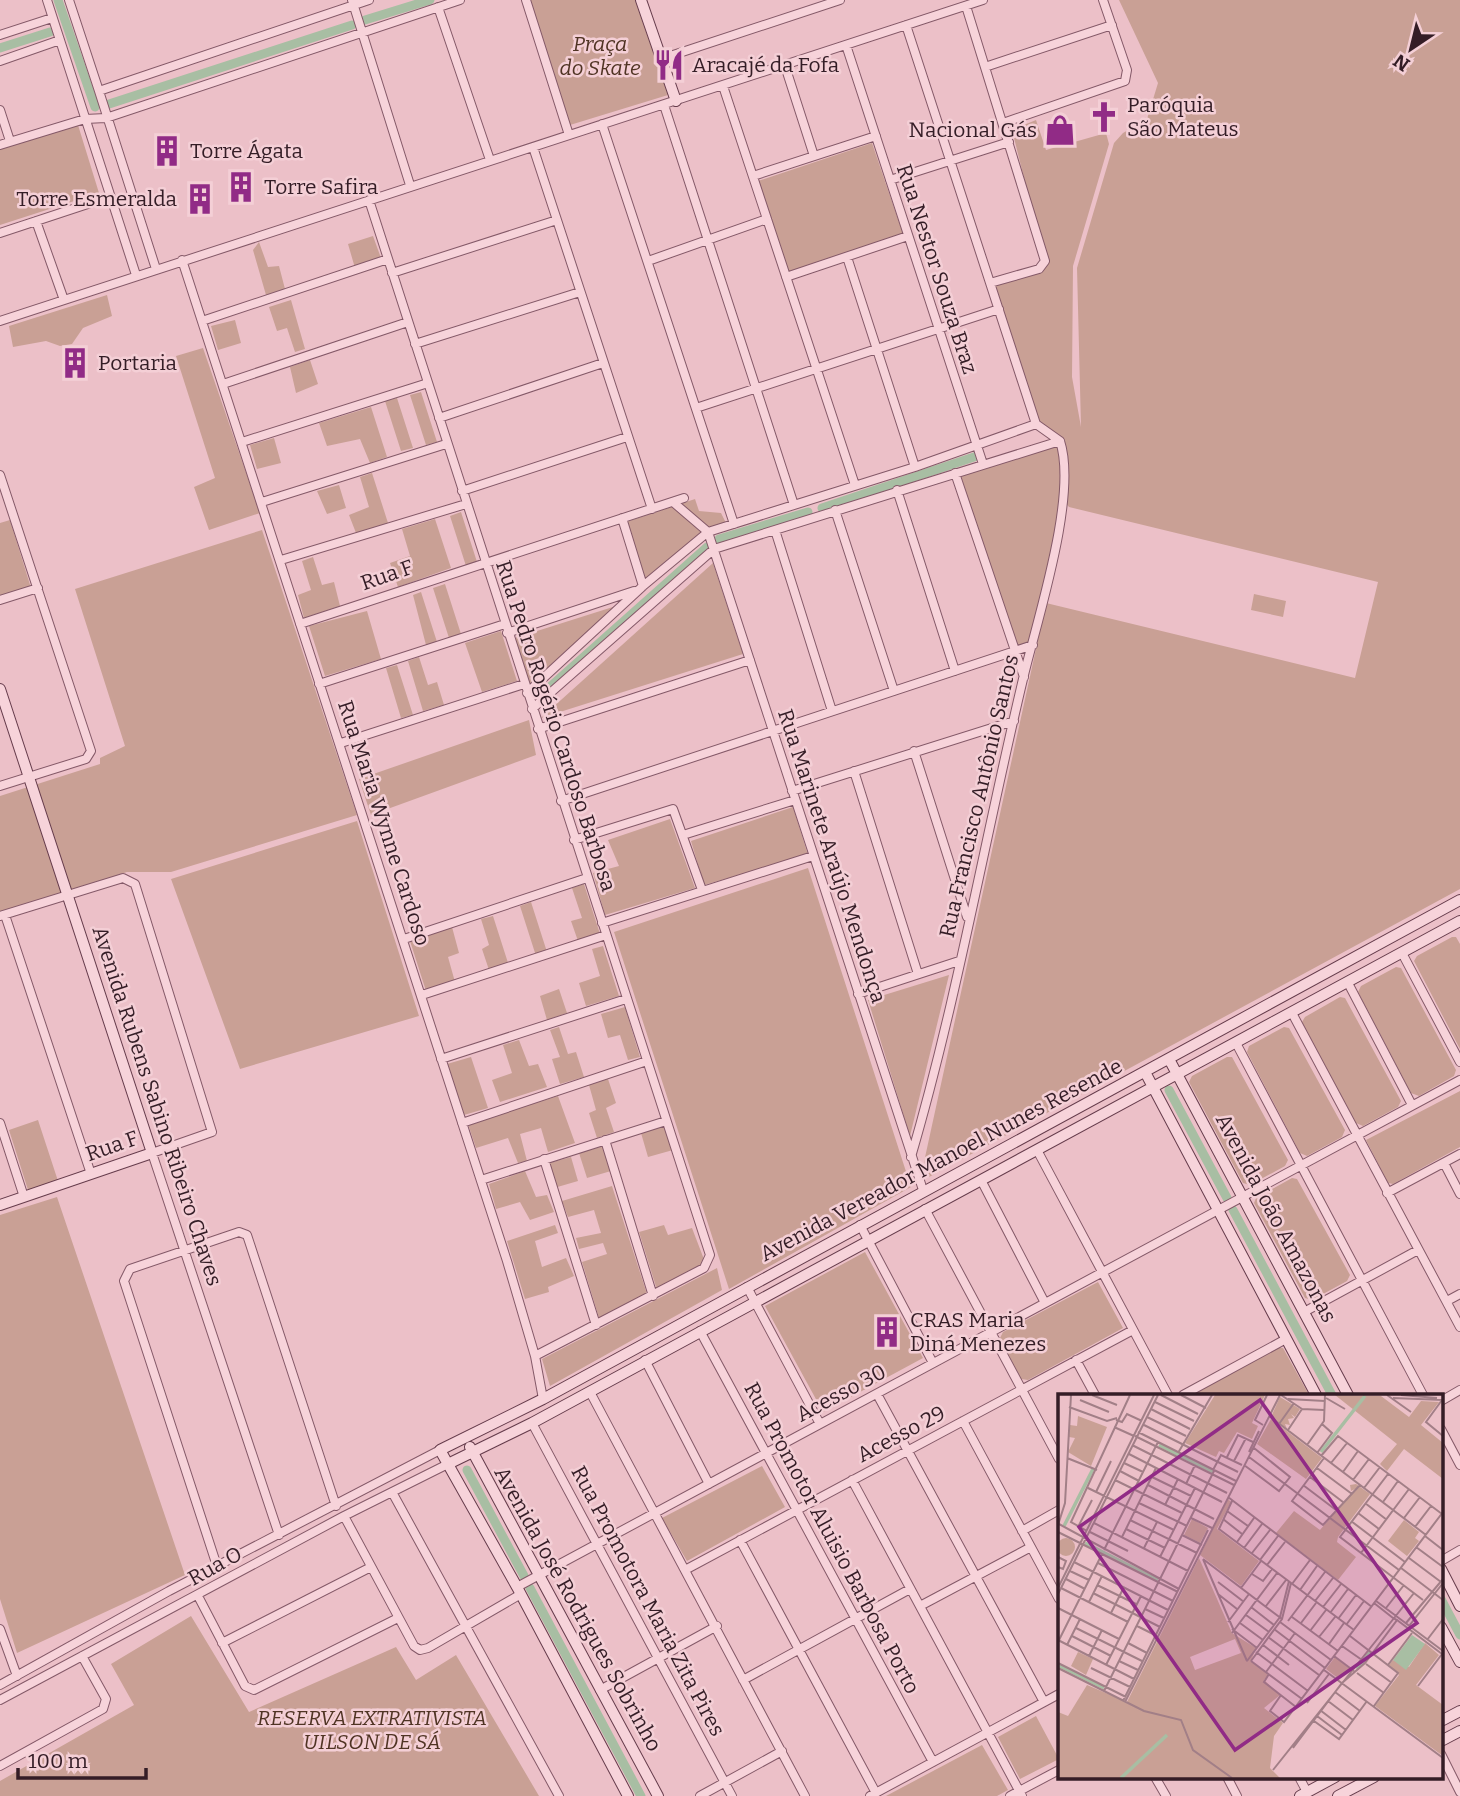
<svg xmlns="http://www.w3.org/2000/svg" width="1460" height="1796" font-family="Bitter,serif">
<rect width="100%" height="100%" fill="#ecc0c8"/>
<path fill="#c9a095" d="M529 0H635L668 95 570 125Z
M1119 0H1460V889L929 1177 924 1162 1046 603 1355 678 1378 582 1069 507 1064 501 1033 645 1015 651 961 476 1060 440 1036 424 990 283 1039 269 1045 261 1012 130 1036 120 1046 150 1106 133 1109 144 1073 266 1072 377 1081 427 1077 268 1114 143 1123 133 1147 119 1158 83Z
M78 125 99 193 0 225V149Z
M872 143 903 234 789 272 758 181Z
M373 236 381 258 355 268 348 244Z
M259 242 268 267 279 266 285 289 266 295 253 250Z
M107 295 112 316 83 328 72 344 60 346 46 341 13 347 9 326Z
M291 300 305 349 295 352 287 328 277 331 269 307Z
M235 320 241 343 218 350 211 326Z
M203 348 260 513 209 530 194 487 215 478 176 356Z
M310 360 318 384 296 393 290 367Z
M421 392 437 442 426 445 410 395Z
M397 398 413 448 401 451 385 401Z
M371 407 387 457 370 463 360 439 327 446 319 423Z
M274 438 281 463 257 469 250 445Z
M372 473 388 523 356 533 349 515 369 507 360 477Z
M339 485 346 508 327 514 317 491Z
M695 499 699 511 721 513 726 523 645 580 626 522Z
M461 512 477 562 466 566 450 516Z
M435 519 451 568 398 587 390 563 410 556 402 529Z
M10 520 31 588 0 597V523Z
M262 530 357 815 171 872H127L0 913V796L100 764V758L125 746 75 589Z
M313 557 322 585 334 582 340 606 304 618 298 595 311 590 302 561Z
M713 563 743 654 541 718Z
M445 584 461 634 449 638 433 588Z
M421 592 437 642 426 645 413 595Z
M1254 594 1286 601 1283 617 1251 610Z
M616 606 530 684 515 638Z
M367 611 381 659 325 676 309 626Z
M501 631 517 681 482 692 465 643Z
M419 657 428 685 437 682 444 705 423 711 408 661Z
M397 665 413 715 401 718 386 668Z
M529 720 536 755 371 815 359 779Z
M793 807 808 855 704 885 691 841Z
M670 819 695 888 605 915 593 873 619 866 608 840Z
M357 821 419 1016 240 1069 171 879Z
M808 868 911 1187 729 1289 614 932Z
M584 884 600 934 578 941 571 921 582 918 572 888Z
M531 902 547 952 536 956 520 906Z
M493 916 509 966 489 970 482 949 489 945 481 919Z
M452 927 459 953 448 957 455 982 426 991 410 941Z
M1452 937H1456L1460 944V1049L1414 961 1417 956Z
M603 946 619 996 586 1006 579 983 600 976 592 949Z
M1396 967 1401 968 1456 1070 1454 1076 1419 1096 1411 1093 1358 992 1361 986Z
M949 975 910 1136 868 1000Z
M559 989 567 1013 547 1020 540 996Z
M1340 997 1345 998 1401 1101 1398 1107 1363 1126 1356 1123 1302 1022 1305 1017Z
M625 1007 640 1057 628 1060 620 1035 608 1038 601 1014Z
M559 1027 568 1054 576 1052 584 1077 560 1084 552 1059 560 1057 550 1030Z
M1284 1027 1289 1028 1345 1130 1342 1137 1307 1156 1300 1153 1247 1052 1249 1046Z
M519 1040 529 1066 538 1064 547 1087 500 1102 492 1080 512 1073 503 1045Z
M471 1057 488 1108 464 1115 447 1064Z
M1227 1057H1232L1288 1160 1285 1166 1250 1185 1243 1183 1189 1082 1192 1076Z
M608 1079 616 1103 606 1108 614 1132 597 1138 589 1113 596 1110 589 1085Z
M1460 1091V1147L1393 1184 1388 1183 1366 1140Z
M558 1096 575 1143 548 1152 541 1128 520 1134 527 1161 518 1163 508 1138 476 1148 468 1124Z
M38 1120 58 1181 28 1190 9 1130Z
M665 1126 673 1150 648 1157 641 1133Z
M604 1146 611 1171 587 1178 579 1153Z
M571 1157 578 1181 554 1188 546 1164Z
M525 1171 536 1197 547 1195 554 1212 530 1220 520 1202 496 1209 489 1184Z
M1292 1178 1297 1179 1350 1275 1347 1281 1312 1300 1305 1298 1254 1203 1256 1198Z
M612 1186 647 1294 599 1318 582 1262 607 1254 603 1243 579 1249 576 1238 601 1233 594 1210 568 1217 562 1201Z
M57 1197 185 1575 17 1653 0 1599V1215Z
M555 1225 558 1233 535 1241 542 1267 566 1258 574 1276 548 1287 549 1292 525 1299 507 1241Z
M664 1225 668 1235 692 1228 705 1262 657 1290 639 1232Z
M865 1252 923 1358 823 1412 765 1306Z
M717 1268 722 1290 550 1386 542 1359Z
M1098 1282 1123 1328 1028 1380 1021 1379 1000 1338 1003 1332Z
M1278 1348H1283L1309 1395H1192Z
M762 1466 785 1507 687 1561 662 1518Z
M191 1616 249 1712 396 1647 416 1680 456 1655 539 1796H0V1781L134 1705 111 1664Z
M1036 1716 1059 1759 1020 1779 998 1737Z
M982 1745 1008 1790 997 1796H886Z"/>
<g fill="none" stroke-linecap="round" stroke-linejoin="round">
<path stroke="#a8bea3" stroke-width="9" d="M58 0 95 107
M365 20 430 0
M0 48 50 32
M106 105 352 25
M822 508 977 456
M719 539 808 512
M534 701 707 547
M1169 1090 1227 1198
M1233 1210 1332 1395
M467 1470 524 1576
M530 1588 641 1796
M1441 1599 1460 1635"/>
<defs>
<path id="street" d="M47 0 136 275
M69 0 99 91
M352 0 410 185
M526 0 569 135
M966 6 1045 261 1039 269 990 283
M438 7 490 160
M906 25 1036 424
M0 35 52 18
M846 45 983 464
M661 59 840 0
M0 61 60 40
M785 66 814 156
M985 67 1112 25
M723 86 855 485
M664 105 794 505
M0 110 10 141
M1003 123 1125 81 1127 70 1103 0
M602 124 734 524
M0 145 85 119 106 118 460 0
M533 147 652 509
M753 176 876 136
M890 180 1009 142
M369 200 710 1255 704 1268 535 1356
M36 221 64 300
M0 233 109 197
M847 257 915 467
M182 260 507 1261 535 1356 543 1399
M648 261 767 219
M156 269 99 91 369 0
M392 273 557 220
M786 277 908 236
M0 321 983 0
M202 321 388 259
M415 344 580 292
M223 384 408 322
M696 408 999 309
M439 418 603 363
M1036 424 1060 441
M242 442 428 383
M955 473 1024 677
M0 475 91 751 86 759 0 786
M897 490 955 671
M462 491 627 437
M262 502 446 444
M673 502 708 532
M835 510 894 691
M622 518 643 586
M775 530 832 711
M708 532 923 1190
M281 560 466 504
M0 600 38 588
M300 624 684 498
M507 633 634 591
M319 684 505 624
M527 693 643 586 708 532 915 467 1036 424
M532 709 714 549 1060 441
M538 729 750 660
M341 743 524 684
M914 751 967 917
M854 771 918 974
M792 791 1014 721
M561 801 1033 645
M683 835 795 800
M574 840 673 809 702 890
M5 915 91 1174
M0 916 123 878 135 884 212 1132 152 1153 279 1535
M602 923 813 856
M404 939 587 878
M1402 953 1460 1062
M1348 983 1412 1105
M858 994 959 961
M422 995 606 935
M1292 1013 1460 1327
M1236 1043 1423 1395
M441 1059 626 999
M0 1123 24 1197
M462 1123 647 1061
M605 1140 653 1296
M1037 1150 1168 1395
M911 1157C957 1000 985 838 1023 679 1037 620 1078 496 1060 441
M544 1159 596 1325
M1444 1163 1460 1194
M481 1180 666 1121
M981 1180 1045 1303
M1387 1193 1460 1154
M925 1209 1059 1459
M860 1225 933 1363
M747 1287 820 1424
M1447 1301 1460 1294
M1304 1312 1418 1250
M700 1331 933 1762
M645 1360 709 1484
M1076 1360 1095 1395
M590 1392 805 1796
M877 1394 1044 1702
M1183 1395 1286 1339
M1441 1401 1460 1390
M963 1421 1059 1599
M532 1423 732 1796
M1441 1429 1460 1465
M852 1480 1022 1796
M392 1492 559 1796
M344 1516 414 1646 420 1650 428 1648 521 1594
M1022 1531 1059 1510
M740 1540 876 1793
M1441 1561 1460 1550
M217 1566 124 1281 130 1269 239 1232 247 1235 336 1506
M685 1570 1133 1330
M517 1587 1460 1080
M198 1596 245 1686 254 1690 398 1618
M920 1606 1031 1547
M0 1629 17 1676
M222 1643 371 1567
M743 1680 910 1589
M0 1685 169 1591 440 1450
M600 1690 717 1626
M0 1700 344 1516 448 1464
M1441 1754 1460 1792
M0 1766 103 1709 106 1699 82 1656
M1155 1777 1166 1796
M1227 1777 1237 1796
M1299 1777 1307 1792
M700 1796 782 1751
M870 1796 1059 1694
M1010 1796 1059 1770"/>
<path id="secondary" d="M641 0 676 101
M0 689 152 1153 0 1205
M1169 1059 1348 1395
M1145 1072 1316 1395
M470 1447 658 1796
M448 1464 532 1423 1460 921
M1441 1569 1460 1606
M1441 1627 1460 1662
M1441 1721 1460 1711
M1441 1741 1460 1731
M628 1796 517 1587 440 1450 543 1399 1460 900
M1300 1796 1335 1777
M1338 1796 1374 1777"/>
</defs>
<use href="#street" stroke="#845968" stroke-width="10"/>
<use href="#secondary" stroke="#663c4c" stroke-width="12"/>
<use href="#street" stroke="#f7d3da" stroke-width="8"/>
<use href="#secondary" stroke="#f7d3da" stroke-width="10"/>
</g>
<defs>
<symbol id="restaurant-bare" viewBox="-9 -9 18 18"><path d="M-5-6h1v4h1v-4h1v4h1v-4h1v5L-1.5 .5V6h-2V.5L-5-1ZM5-6V6H3V1.5H1.5Q1.5-4 5-6Z" fill="#912b86" stroke="#f4cfd6" stroke-width="2.5" paint-order="stroke"/></symbol>
<symbol id="church-bare" viewBox="-9 -9 18 18"><path d="M-1.2-6h2.4v3.5h3.3v2.4h-3.3V6h-2.4V-.1h-3.3v-2.4h3.3Z" fill="#912b86" stroke="#f4cfd6" stroke-width="2.5" paint-order="stroke"/></symbol>
<symbol id="shop-bare" viewBox="-9 -9 18 18"><path d="M-5-2.5h2.3a2.7 3.5 0 0 1 5.4 0H5L5.5 6h-11ZM-1.5-2.5h3a1.5 2.3 0 0 0-3 0Z" fill="#912b86" stroke="#f4cfd6" stroke-width="2.5" paint-order="stroke"/></symbol>
<symbol id="building-bare" viewBox="-9 -9 18 18"><path d="M-4-6H4V6H1V3H-1V6H-4ZM-2.5-4.3h1.7v1.8h-1.7ZM.8-4.3h1.7v1.8H.8ZM-2.5-1h1.7V.8h-1.7ZM.8-1h1.7V.8H.8Z" fill="#912b86" stroke="#f4cfd6" stroke-width="2.5" paint-order="stroke"/></symbol>
</defs>
<g fill-rule="evenodd">
<use href="#restaurant-bare" x="647" y="43" width="44" height="44"/>
<use href="#church-bare" x="1082" y="95" width="44" height="44"/>
<use href="#shop-bare" x="1038" y="108" width="44" height="44"/>
<use href="#building-bare" x="145" y="129" width="44" height="44"/>
<use href="#building-bare" x="219" y="165" width="44" height="44"/>
<use href="#building-bare" x="178" y="177" width="44" height="44"/>
<use href="#building-bare" x="53" y="341" width="44" height="44"/>
<use href="#building-bare" x="865" y="1310" width="44" height="44"/>
</g>
<g text-anchor="middle" stroke-width="5" stroke-linejoin="round" paint-order="stroke">
<g font-size="21" font-style="italic" fill="#503424" stroke="#f4cfd6">
<text x="600" y="51">Praça<tspan x="600" dy="24">do Skate</tspan></text>
<text x="372" y="1725">RESERVA EXTRATIVISTA<tspan x="372" dy="24">UILSON DE SÁ</tspan></text>
</g>
<g font-size="21" fill="#341d26" stroke="#f4cfd6" text-anchor="start">
<text x="692" y="72">Aracajé da Fofa</text>
<text x="1127" y="112">Paróquia<tspan x="1127" dy="24">São Mateus</tspan></text>
<text x="1037" y="137" text-anchor="end">Nacional Gás</text>
<text x="190" y="158">Torre Ágata</text>
<text x="264" y="194">Torre Safira</text>
<text x="177" y="206" text-anchor="end">Torre Esmeralda</text>
<text x="98" y="370">Portaria</text>
<text x="910" y="1327">CRAS Maria<tspan x="910" dy="24">Diná Menezes</tspan></text>
</g>
<g font-size="21" fill="#341d26" stroke="#f4cfd6">
<text transform="translate(937 269) rotate(72)" y="7">Rua Nestor Souza Braz</text>
<text transform="translate(387 575) rotate(-19)" y="7">Rua F</text>
<text transform="translate(556 726) rotate(72)" y="7">Rua Pedro Rogério Cardoso Barbosa</text>
<text transform="translate(979 796) rotate(-77)" y="7">Rua Francisco Antônio Santos</text>
<text transform="translate(384 823) rotate(72)" y="7">Rua Maria Wynne Cardoso</text>
<text transform="translate(832 856) rotate(72)" y="7">Rua Marinete Araújo Mendonça</text>
<text transform="translate(157 1106) rotate(72)" y="7">Avenida Rubens Sabino Ribeiro Chaves</text>
<text transform="translate(112 1146) rotate(-19)" y="7">Rua F</text>
<text transform="translate(941 1160) rotate(-28)" y="7">Avenida Vereador Manoel Nunes Resende</text>
<text transform="translate(1276 1218) rotate(62)" y="7">Avenida João Amazonas</text>
<text transform="translate(841 1393) rotate(-28)" y="7">Acesso 30</text>
<text transform="translate(901 1434) rotate(-28)" y="7">Acesso 29</text>
<text transform="translate(832 1538) rotate(62)" y="7">Rua Promotor Aluisio Barbosa Porto</text>
<text transform="translate(215 1566) rotate(-29)" y="7">Rua O</text>
<text transform="translate(648 1601) rotate(62)" y="7">Rua Promotora Maria Zita Pires</text>
<text transform="translate(578 1609) rotate(61)" y="7">Avenida José Rodrigues Sobrinho</text>
</g>
</g>
<g transform="translate(1058 1394)">
<rect width="385" height="385" fill="#ecc0c8"/>
<path d="M157 1H207L194 29 200 32 194 45 179 38 166 59 161 57 158 63 127 49ZM277 1 323 2 351 23 363 7 381 8 363 31 385 49V85L346 55 329 77 322 70 339 50ZM222 3 242 15 237 23 233 20 236 24 230 25 232 31 227 30 229 35 213 23ZM20 22 49 33 33 72 10 58 17 44 11 43 12 31 19 32ZM213 25 264 64 248 85 199 50ZM298 90 312 100 280 143 279 148 298 163 280 186 218 139 236 117 262 136 297 95 293 97 292 91ZM170 105 173 108 159 135 201 167 183 192 142 161ZM134 125 150 134 142 149 126 141ZM346 126 361 138 357 144 361 147 349 162 330 147ZM-1 153a9 9 0 1 1 18 0a9 9 0 1 1-18 0ZM141 164 174 239 198 254 193 267 211 280 206 286 222 301 206 314 225 329 216 342 212 374 222 384H0V318L10 322 29 291 69 308ZM177 245 183 259 137 276 132 263ZM367 249 381 261 358 291 385 311V362L317 312 341 281 331 271 335 266 351 273ZM20 258 35 265 28 281 13 272ZM277 263 294 276 281 285 268 275Z" fill="#c9a095" fill-rule="evenodd"/>
<path d="M354 241 367 250 348 276 335 266Z" fill="#a8bea3"/>
<path fill="none" stroke="#a8bea3" stroke-width="3.5" d="M101 51 155 78M263 58 307 2M6 132 35 75M27 149 100 186M0 271 46 294M299 275 312 258M63 384 109 341"/>
<path fill="none" stroke="#a27f87" stroke-width="2" d="M34 1 59 11M103 1 140 20M123 1 148 14M223 1 244 15M329 1 353 18M343 1 379 4M268 4 287 15M335 4 385 6M230 5 267 7M22 6 51 18M384 6 368 28 385 42M97 8 136 27M11 13 49 27 59 24M93 15 132 35M244 15 266 16M211 22 368 141M89 23 128 42M58 26 64 28 69 20 84 27M221 30 236 9M86 31 180 78M205 31 197 26 209 1M56 33 76 42M230 36 244 15M80 38 178 87M77 42 176 91M74 51 169 99M249 51 266 27 267 1M191 58 201 37M120 59 154 1M259 59 274 39 264 30M71 60 164 108M263 62 280 42 384 120M169 63 180 41 195 48M191 63 341 176M9 64 39 76M266 64 234 107 265 131 302 91M176 67 188 44M66 69 85 78M273 69 289 49M186 71 221 97 232 83 196 54M259 74 294 100M155 76 163 61 184 71M62 77 81 87M285 78 300 57M330 80 282 143 365 206M94 83 133 102M252 83 285 108M57 86 124 119M295 86 311 65M128 90 137 71M90 91 156 125M245 91 278 116M30 94 116 136M306 94 322 73M38 98 53 67M170 103 314 213M174 107 161 135 296 236M325 108 340 87M81 109 129 132M307 109 329 126M107 111 120 85M169 117 190 132M300 119 321 135M133 124 154 134M346 124 362 103M165 125 184 140M72 126 139 159M293 127 347 168M36 129 130 177M1 130 121 195M0 131 7 109 13 1M20 133 34 106M357 133 373 112M68 135 107 154M29 137 13 128 72 1M0 138 120 198M32 138 70 157M124 141 144 151M367 142 385 156M64 143 98 74M179 148 196 124M358 153 385 173M86 154 99 128M186 154 204 130M46 156 100 48M194 159 212 136M303 159 351 95M0 163 8 167 5 175 0 173M102 163 137 94M351 164 383 188M145 165 189 267M145 165 224 225M202 166 220 142M16 168 110 216M40 169 115 207M209 171 227 148M343 174 385 206M12 177 31 186M194 180 205 187 214 175M8 185 27 195M160 188 186 208M234 190 252 166M39 191 78 210M0 194 96 1M3 194 70 228M183 194 203 167M242 196 259 172M35 199 102 233M0 200 100 1M160 200 179 215M257 207 275 184M318 207 385 257M31 208 44 182M316 209 335 224M208 212 228 186M193 213 216 231M265 213 283 190M0 214 61 245M328 214 346 191M87 215 106 224M53 219 66 193M272 219 290 195M188 221 211 238M234 223 280 257M280 225 298 201M339 226 384 260M230 227 267 178M170 228 191 200M222 228 273 266M182 229 205 246M243 229 258 209M348 229 385 185M288 231 306 207M79 232 99 242M351 232 385 189M18 234 84 267M174 235 199 254M216 235 267 274M252 237 268 216M174 239 219 179M14 242 53 262M292 242 340 279 316 312M210 243 261 281M261 243 277 223M0 246 76 285M369 246 385 225M0 248 44 160M70 249 89 259M271 250 286 229M9 251 22 225M205 251 231 271M284 252 304 266M198 258 250 297M31 262 44 236M276 262 296 277M61 267 80 276M189 267 222 223 231 187M193 267 224 225 233 189M193 267 244 305M0 269 68 303M308 270 334 289M48 271 83 202M330 271 354 239M0 274 86 317 123 326 135 356 174 384M33 274 72 293M266 276 385 364M208 278 237 239M299 279 326 299M211 280 206 288 238 313M360 292 384 260M46 297 156 77M277 298 302 317M223 301 212 317 226 328 385 118M65 307 150 136M270 307 295 326M67 308 222 1M249 309 271 280M262 316 288 336M259 322 284 341M256 327 281 345 309 307M235 354 284 289 307 269 339 226 335 224M215 376 356 199"/>
<path fill="#912b86" fill-opacity="0.15" stroke="#912b86" stroke-width="3.5" d="M202 6 359 229 177 356 21 133Z"/>
<rect width="385" height="385" fill="none" stroke="#341d26" stroke-width="3.5"/>
</g>
<g transform="translate(1411 49) rotate(215)" stroke="#f4cfd6" stroke-width="5" paint-order="stroke">
<path d="M0-5L12 26L0 18L-12 26Z" fill="#341d26"/>
<text y="-10" font-size="19" font-weight="bold" text-anchor="middle" fill="#341d26">N</text>
</g>
<path d="M18 1768v10h128v-10" fill="none" stroke="#341d26" stroke-width="3.5"/>
<text x="28" y="1768" font-size="21" fill="#341d26" stroke="#f4cfd6" stroke-width="5" paint-order="stroke">100 m</text>
</svg>
